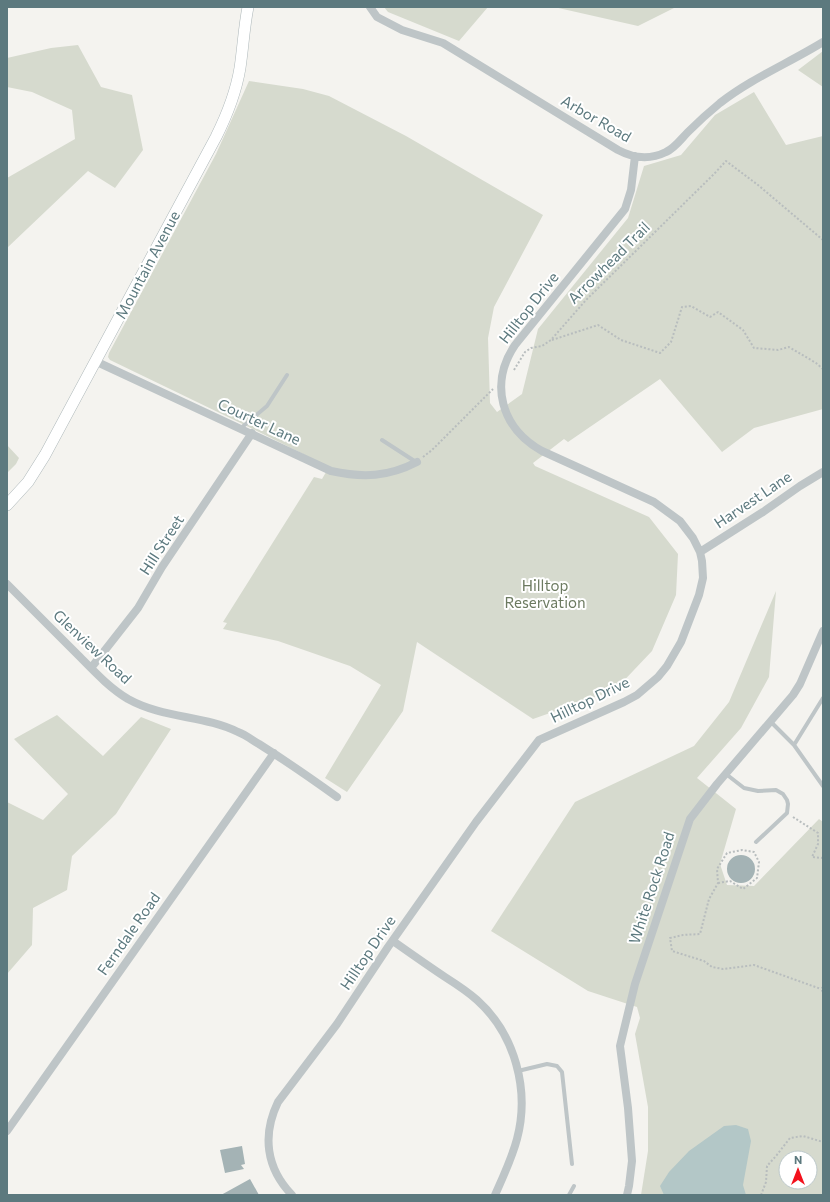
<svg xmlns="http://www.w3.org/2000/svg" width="830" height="1202" font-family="Commissioner,sans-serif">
<rect width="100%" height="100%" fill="#f4f3ef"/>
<path fill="#d6dace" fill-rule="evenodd" d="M384 7H488L459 41 388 12Z
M554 7H676L638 26Z
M78 45 101 87 132 95 143 150 115 188 88 171 7 248V178L75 139 72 110 32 92 7 87V58L51 48Z
M823 51V87L798 70Z
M249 81 303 89 329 96 406 136 543 215 494 307 488 338 490 403 497 412 522 394 538 329 628 218 644 166 681 155 715 115 754 92 786 145 823 136V409L754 428 722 452 660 379 568 442 564 439 533 463 535 466 649 517 678 554 676 595 652 651 615 690 533 719 417 642 403 711 347 792 325 778 381 685 350 666 278 641 223 629 227 623 223 622 314 477 322 479 329 467 255 430 110 360 108 357 109 353 216 154Z
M7 445 19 458 16 464 7 473Z
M776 591 769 677 741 728 697 778 736 809 720 864 727 885 754 886 819 819 823 822V1195H641L648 1151V1107L635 1034 640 1018 637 1007 588 991 491 931 575 802 694 746 729 702ZM786 1158H810V1182H786Z
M57 715 103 756 141 717 171 729 116 814 72 856 67 890 33 908 32 945 7 974V802L43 820 68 794 14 739Z"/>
<path fill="#b3c7c7" d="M736 1125 748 1129 751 1141 743 1185 746 1195H664L660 1186 669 1172 689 1151 724 1126Z"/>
<path fill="#a4b3b5" d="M727 869a14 14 0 1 1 28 0a14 14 0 1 1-28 0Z
M242 1146 245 1164 241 1165 244 1169 225 1173 220 1150Z
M250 1179 259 1195H221Z"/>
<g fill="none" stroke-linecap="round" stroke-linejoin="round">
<defs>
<path id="secondary" d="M7 505 28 482 45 455 216 137C227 115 236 92 240 68 243 48 244 27 248 7"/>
</defs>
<use href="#secondary" stroke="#aeb8ba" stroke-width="12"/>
<path stroke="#b8bdbe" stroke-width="2" stroke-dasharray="2 2" stroke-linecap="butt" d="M552 340 598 325 621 340 660 353 671 342 682 307 691 306 710 317 718 312 743 330 754 348 778 350 789 347 816 363 823 369
M514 370 525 352 531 348 542 346 551 340 586 300 714 174 726 161 758 185 823 240
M423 457 432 450 493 389
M793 817 818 833V844L812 857 823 858
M718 883 730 881 743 889 757 878 759 862 754 852 742 850 727 853 717 869 718 883 709 899 700 934 683 935 670 938 672 951 704 961 712 967 723 969 754 965 821 989
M823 987 821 989 823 992
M761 1195 766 1182 767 1166 776 1156 790 1138 803 1136 823 1142"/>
<path stroke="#bec5c7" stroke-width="4" d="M241 428 267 406 287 375
M382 440 416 462
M770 721 794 745 823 786
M794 745 823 698
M726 774 744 788 758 791 776 790 783 794 787 800 788 804 787 813 756 842
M518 1071 547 1064 557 1066 562 1072 572 1164
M569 1195 574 1186"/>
<path stroke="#bec5c7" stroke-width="8" d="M370 7 377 17 402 30 443 43 618 150C633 158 650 160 666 152 675 148 681 139 688 132 698 122 709 112 720 103 752 78 789 63 823 42
M95 361 331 471C363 478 388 477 417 462
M700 552 763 512 800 486 823 472
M7 584C30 607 53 630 76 653 92 669 108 687 128 699 164 719 204 715 238 732 246 735 252 740 259 744 286 761 312 779 337 797
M91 668 138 608 162 567 252 433
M393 941C410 953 427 965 445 977 456 984 467 991 477 1000 515 1034 530 1090 517 1139 512 1158 503 1177 495 1195
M7 1131 274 753
M292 1195C266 1168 262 1135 278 1102L337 1024 388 947 476 822 539 740 624 702 637 695 658 677 667 666 681 642 699 595 703 578 702 561 700 552 693 538 680 521 654 502 542 451C501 428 489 384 515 345L625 209 631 190 635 156
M627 1195 629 1186 632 1161 628 1108 620 1046 635 984 690 819 717 784 793 695 800 684 823 631"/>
<use href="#secondary" stroke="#fff" stroke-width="11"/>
</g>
<g text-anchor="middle" stroke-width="4" stroke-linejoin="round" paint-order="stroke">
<g font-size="15" fill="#5c797e" stroke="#fff">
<text transform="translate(596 119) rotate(30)" y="5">Arbor Road</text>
<text transform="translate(609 263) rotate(-45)" y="5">Arrowhead Trail</text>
<text transform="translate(148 265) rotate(-62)" y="5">Mountain Avenue</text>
<text transform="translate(529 308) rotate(-52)" y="5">Hilltop Drive</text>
<text transform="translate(259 422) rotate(25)" y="5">Courter Lane</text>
<text transform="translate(753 500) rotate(-34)" y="5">Harvest Lane</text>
<text transform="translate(162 545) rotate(-57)" y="5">Hill Street</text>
<text transform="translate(92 647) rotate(43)" y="5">Glenview Road</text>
<text transform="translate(590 700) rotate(-26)" y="5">Hilltop Drive</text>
<text transform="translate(652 888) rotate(-72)" y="5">White Rock Road</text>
<text transform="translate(129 934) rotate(-55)" y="5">Ferndale Road</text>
<text transform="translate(368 953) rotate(-56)" y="5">Hilltop Drive</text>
</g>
<g font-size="15" fill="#6c7a60" stroke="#fff">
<text x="545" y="591">Hilltop<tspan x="545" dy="17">Reservation</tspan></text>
</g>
</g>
<rect width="830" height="1202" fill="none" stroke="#5c797e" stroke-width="16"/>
<g transform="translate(798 1170)"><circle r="19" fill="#ffffff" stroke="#bec9cb"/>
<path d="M0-3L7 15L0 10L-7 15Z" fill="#f3111c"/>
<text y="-6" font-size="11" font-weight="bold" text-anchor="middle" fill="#5c797e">N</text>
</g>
</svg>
